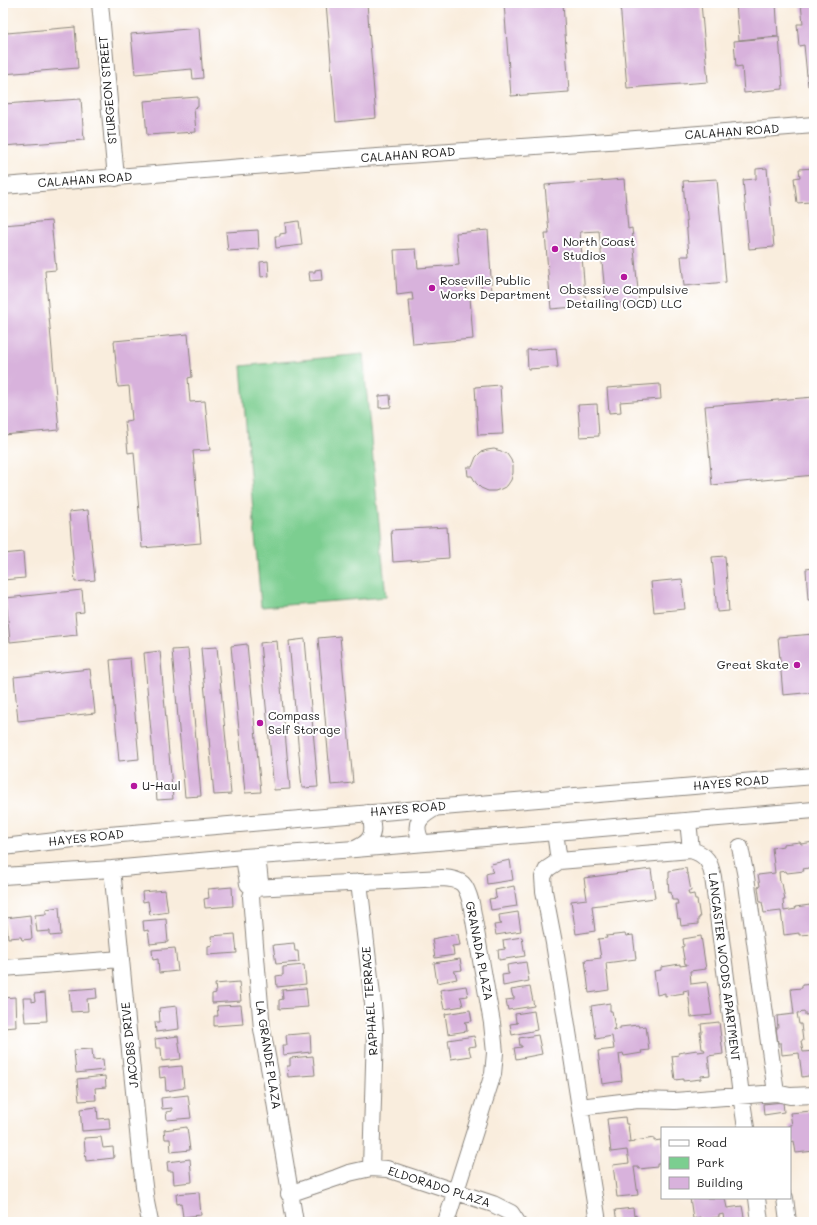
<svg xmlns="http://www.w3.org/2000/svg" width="817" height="1225" font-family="Mali,sans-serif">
<rect width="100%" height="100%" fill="#fff"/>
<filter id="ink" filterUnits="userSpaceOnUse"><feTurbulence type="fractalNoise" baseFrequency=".025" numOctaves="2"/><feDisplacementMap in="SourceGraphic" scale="8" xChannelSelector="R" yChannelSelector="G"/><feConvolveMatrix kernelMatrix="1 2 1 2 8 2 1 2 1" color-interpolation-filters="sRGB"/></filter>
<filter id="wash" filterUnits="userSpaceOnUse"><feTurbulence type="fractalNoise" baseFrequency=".012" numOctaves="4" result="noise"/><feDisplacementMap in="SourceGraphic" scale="16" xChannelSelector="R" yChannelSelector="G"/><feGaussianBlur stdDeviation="0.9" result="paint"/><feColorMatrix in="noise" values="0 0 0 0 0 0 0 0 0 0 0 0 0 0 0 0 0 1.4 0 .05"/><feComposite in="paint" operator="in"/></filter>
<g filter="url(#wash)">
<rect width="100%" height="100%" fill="#f9eddd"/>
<path fill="#7bce90" stroke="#4c7556" d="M363 354 386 597 261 607 241 366Z"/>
<g id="blocks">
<path fill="#d8b2dc" d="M326 3H367L376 118 336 122Z
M504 3H563L569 92 511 96Z
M620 3H701L708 82 627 88Z
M736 3H776L778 36 739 40Z
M801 3H814V86H808L804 45 799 46 797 24H803Z
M3 14H5L7 33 75 27 78 68 3 74Z
M199 28 203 78 193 79 192 69 135 74 131 34Z
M779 37 783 89 744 93 742 66 736 67 734 41Z
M198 97V107L194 108 196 132 147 135 144 101Z
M81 99 84 140 3 146V104Z
M767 168 774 247 749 249 743 180 756 179V169Z
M814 168V226H812L810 202 797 203 794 178 800 177 799 169Z
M624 179 628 229 632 228 639 301 606 304 599 231 580 232 586 306 551 309 545 233H549L545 185Z
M717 179 726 282 684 286 681 256H689L683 181Z
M51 221 56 270 45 271 59 430 3 435V225Z
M299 221 302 245 276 248 275 236H280V234L286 233 285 223Z
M258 230 259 249 228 251 226 232Z
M488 230 492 293H482L481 281 466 283 467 297H470L473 339 413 344 409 300H413L412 293 397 295 394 250 416 249 418 268 459 265 456 233Z
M268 261 269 276 261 277 260 262Z
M321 269 322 280 310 281 309 272H315V270Z
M188 334 192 377 188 378 190 402 205 401 210 450 193 451 201 543 142 548 134 452 128 453 125 421 132 420 129 386 118 387 114 341Z
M556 348 558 367 528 369 527 350Z
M660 384 661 399 620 402 621 412 609 413 607 388Z
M500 385 503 434 478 435 475 387Z
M390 395 391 407 379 408V396Z
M814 397V475L712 485 705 406Z
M597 404 599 436 580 437 578 405Z
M494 449 501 451 507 454 511 460 513 466V473L511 480 507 486 501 489 495 491H488L481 488 476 483 472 476H468L467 467H472L476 457 481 452 487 450Z
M88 510 95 580 75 582 69 512Z
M447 527 449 558 393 562 391 530Z
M23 552 25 578 3 580V554Z
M725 556 729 611 717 612 712 557Z
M814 568V600H808L806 569Z
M682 579 685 609 654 612 651 582Z
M82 590 84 612 75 613 77 635 10 642 6 598Z
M814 634V692L783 695 778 637Z
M340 636 353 783 331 785 318 638Z
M305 639 318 787 302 788 289 641Z
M277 641 290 789 274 790 260 643Z
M247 644 261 792 245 793 231 646Z
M217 647 231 794 214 795 201 648Z
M188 649 201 796 185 797 172 650Z
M160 651 173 799 157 800 144 653Z
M130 658 139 759 119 761 110 660Z
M90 669 95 713 18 721 14 677Z
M800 842 801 844 814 842V867L803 869 804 871 787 873 786 871 779 872 780 883H782L785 900H783L784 911 796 909 795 907 810 905V906H814V931H813V934L799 935V933L784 935 781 911 764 913 762 902H760L758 887 760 886 758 875 775 873 772 848 783 846V844Z
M510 860 513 880 487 884 486 874 493 872 492 871 491 864Z
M686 868 687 874H688L691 891H688L689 895 694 894 695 900H697L700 918H698V924L681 926 680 918 678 919 676 904H678L677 900H672L671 892 669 893 668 879 669 878V871Z
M651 869 655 898 592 906 595 931 576 934 571 901 587 899 584 878Z
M514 886 517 906 491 910 489 899 497 898 496 897 495 890Z
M232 887 233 906 205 908 204 899 209 898 208 889Z
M165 890 168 912 150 915 148 901 143 902 142 892Z
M59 907 61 935 50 936V931L37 932 35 915 46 914V909Z
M518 912 521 931 496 935 494 925 502 924 500 923 499 915Z
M30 915 32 939 22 940 21 937 8 938 6 918Z
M166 919 168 942 150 944 148 930 144 931 143 921Z
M235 934 237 953 208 955V946L212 945 211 936Z
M458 934 460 945 452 946V947H453L454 955 435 958 432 939Z
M625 934 626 936 633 935 636 959 606 963 609 990 589 993 585 960 601 958 598 939 607 938 606 936Z
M701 936 706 969 690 971 691 984 707 982 712 1015 691 1017 688 990 683 991 684 993 665 996V993L657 995 654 971 661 970V967L680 964V966L687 965V964H685L682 947 684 946 683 939Z
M522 937 525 956 499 960 498 950 505 949V947L504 948 503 940Z
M294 943 295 951H298L299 962 276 964 273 945Z
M175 948 178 971 159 973 158 959 153 960 152 950Z
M460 959 462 970 454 971V972H455L457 979 437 983 434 963Z
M526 962 529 981 503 986 502 975 509 974V973H508L507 965Z
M304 965 306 984 277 987 276 976 283 975V967Z
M239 982 241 1001 212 1003V994L216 993 215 984Z
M814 984V1014L805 1015V1012L797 1013 799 1024H801L803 1041H801L803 1052 814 1051V1075L802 1077 799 1053 782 1055 781 1043H778L776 1028H778L777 1016 794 1014 791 989 802 988V985Z
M466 986 468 996 460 997 461 998 463 1006 444 1009 440 990Z
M530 987 534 1006 508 1010 506 1000 514 999V997H513L511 990Z
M96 988 97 998 87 999 88 1011 71 1012 69 990Z
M306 988 308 1007 279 1009V1000L283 999 282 990Z
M45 993 47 1021 25 1022 23 998H32V1002L35 1001 34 994Z
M15 997 16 1027 3 1028V998Z
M610 1003V1011H612L615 1028 613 1029V1030L620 1029V1027L638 1025 639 1027 646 1026 649 1050 641 1051 642 1053 624 1056 623 1053 619 1054 622 1081 602 1084 598 1051 614 1049 612 1036 596 1039 591 1006Z
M241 1005 243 1024 214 1026V1016H218L217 1006Z
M177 1006 179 1029 156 1032 155 1022H160L159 1008Z
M470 1010 472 1021 464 1022 465 1023H466L467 1031 448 1034 445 1014Z
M534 1011 537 1030 512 1035 510 1024 518 1023 516 1022 515 1014Z
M719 1022 723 1054 708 1056 710 1075 701 1076V1079L683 1081V1079L675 1080 672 1056 679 1055 678 1053 697 1050 698 1052 705 1051 704 1049H702L700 1032H702L701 1024Z
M310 1033 311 1052 283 1055 282 1045H287L286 1035Z
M538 1035 542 1054 516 1059 514 1048 522 1047V1046H520L519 1038Z
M178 1036 181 1059 162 1061 161 1048H156L155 1039Z
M474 1036 476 1046 468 1047V1049H469L471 1056 451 1059 448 1040Z
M92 1049 93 1060 103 1059 104 1070 76 1073 74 1050Z
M313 1056 315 1075 288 1077 287 1066H290V1058Z
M182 1066 184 1088 166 1091 165 1077 160 1078 159 1068Z
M105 1076 106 1087 95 1088 96 1100 79 1101 77 1079Z
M188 1095 191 1118 167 1120 166 1112 172 1111V1108L162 1109 161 1098Z
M783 1102 784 1112 764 1115 763 1104Z
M97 1107 98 1119 109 1118 110 1129 82 1131 80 1109Z
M811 1111 813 1121H814V1151L796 1153 794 1141 791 1142 789 1125H792L790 1113Z
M625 1117 626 1124H628L630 1142H628V1143L635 1142V1141L654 1138V1141L661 1140 662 1164H657V1167L639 1169 638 1167H634L638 1195 617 1197 613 1165 629 1163 627 1150 611 1152 607 1119Z
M187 1127 190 1150 171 1152 170 1139H165L164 1130Z
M101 1137 103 1148 113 1147 114 1158 86 1161 84 1138Z
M190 1159 192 1182 174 1184 173 1171H168L167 1162Z
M199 1192 201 1215 183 1217 181 1203 177 1204 176 1194Z
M690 1198H725L727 1208 742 1206 745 1222H724L723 1214 719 1215V1217L701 1220 700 1217 693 1219Z
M633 1208 634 1216 636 1215 637 1222H617L615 1210Z"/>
</g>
</g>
<g filter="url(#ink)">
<use href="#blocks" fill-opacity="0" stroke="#8a847c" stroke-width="1"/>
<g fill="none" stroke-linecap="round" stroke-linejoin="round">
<defs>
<path id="minor" d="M100 3 116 178
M3 186 305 162 623 140 814 125
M688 821 691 850
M555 832 559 861
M422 843C412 823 419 817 437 807
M3 847 109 835 814 776
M740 847 746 877 776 1093 790 1096 814 1095
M355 849C366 844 374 838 372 825 372 820 370 816 367 813
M257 856 260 882 254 888 251 897 262 1029 271 1078 295 1222
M244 857 248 884 254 888
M112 869 141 1162 146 1202 150 1222
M3 876 112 869 244 857 355 849 814 810
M359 882 373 1004 375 1031 371 1168
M254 888 442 878C463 879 466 884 471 903L492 1023 495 1053 493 1074 446 1222
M3 968 121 959
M580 1107 638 1100 675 1101 776 1093
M289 1194 336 1178 349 1173 371 1168 387 1169 493 1204 511 1213 517 1222
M757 1198 760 1222
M785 1198 788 1222
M598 1222 554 943 544 891 543 877 547 869 559 861 691 850C707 855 710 862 713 877L741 1095 746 1128"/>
</defs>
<use href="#minor" stroke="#8a847c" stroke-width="18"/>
<use href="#minor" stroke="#fff" stroke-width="16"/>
</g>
</g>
<g fill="#b5179e" stroke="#fff" stroke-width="1.5">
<circle cx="555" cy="249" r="4"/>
<circle cx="624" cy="277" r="4"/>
<circle cx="432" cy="288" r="4"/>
<circle cx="797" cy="665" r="4"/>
<circle cx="260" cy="723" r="4"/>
<circle cx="134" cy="786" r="4"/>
</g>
<g text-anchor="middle" stroke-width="4" stroke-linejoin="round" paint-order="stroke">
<g font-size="12" fill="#1c1c1c" stroke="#fff">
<text transform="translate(108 90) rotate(-95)" y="4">STURGEON STREET</text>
<text transform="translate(732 132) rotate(-4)" y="4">CALAHAN ROAD</text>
<text transform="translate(408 155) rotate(-4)" y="4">CALAHAN ROAD</text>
<text transform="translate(85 180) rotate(-4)" y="4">CALAHAN ROAD</text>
<text transform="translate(731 783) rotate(-5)" y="4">HAYES ROAD</text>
<text transform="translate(408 809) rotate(-5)" y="4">HAYES ROAD</text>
<text transform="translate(86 838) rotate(-6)" y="4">HAYES ROAD</text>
<text transform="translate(479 951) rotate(79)" y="4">GRANADA PLAZA</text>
<text transform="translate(724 967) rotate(83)" y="4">LANCASTER WOODS APARTMENT</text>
<text transform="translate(370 1001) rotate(-94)" y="4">RAPHAEL TERRACE</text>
<text transform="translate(130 1045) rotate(-96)" y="4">JACOBS DRIVE</text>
<text transform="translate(268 1055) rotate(81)" y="4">LA GRANDE PLAZA</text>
<text transform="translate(439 1187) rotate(18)" y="4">ELDORADO PLAZA</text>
</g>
<g font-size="12" fill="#1c1c1c" stroke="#fff" text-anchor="start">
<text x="563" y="246">North Coast<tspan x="563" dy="14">Studios</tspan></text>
<text x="440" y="285">Roseville Public<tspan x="440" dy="14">Works Department</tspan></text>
<text x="624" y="294" text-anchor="middle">Obsessive Compulsive<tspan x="624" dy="14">Detailing (OCD) LLC</tspan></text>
<text x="789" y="669" text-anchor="end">Great Skate</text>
<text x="268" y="720">Compass<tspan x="268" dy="14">Self Storage</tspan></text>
<text x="142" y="790">U-Haul</text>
</g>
</g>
<rect width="817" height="1225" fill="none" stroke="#fff" stroke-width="16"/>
<rect x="661" y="1127" width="130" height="72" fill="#ffffff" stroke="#a4a4a4"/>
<rect x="669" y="1140" width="20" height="6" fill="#ffffff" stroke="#a4a4a4"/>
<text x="697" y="1147" font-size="12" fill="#1c1c1c">Road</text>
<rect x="669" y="1157" width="20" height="12" fill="#7bce90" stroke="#a4a4a4"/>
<text x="697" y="1167" font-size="12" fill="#1c1c1c">Park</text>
<rect x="669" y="1177" width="20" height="12" fill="#d8b2dc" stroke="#a4a4a4"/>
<text x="697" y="1187" font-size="12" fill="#1c1c1c">Building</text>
</svg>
